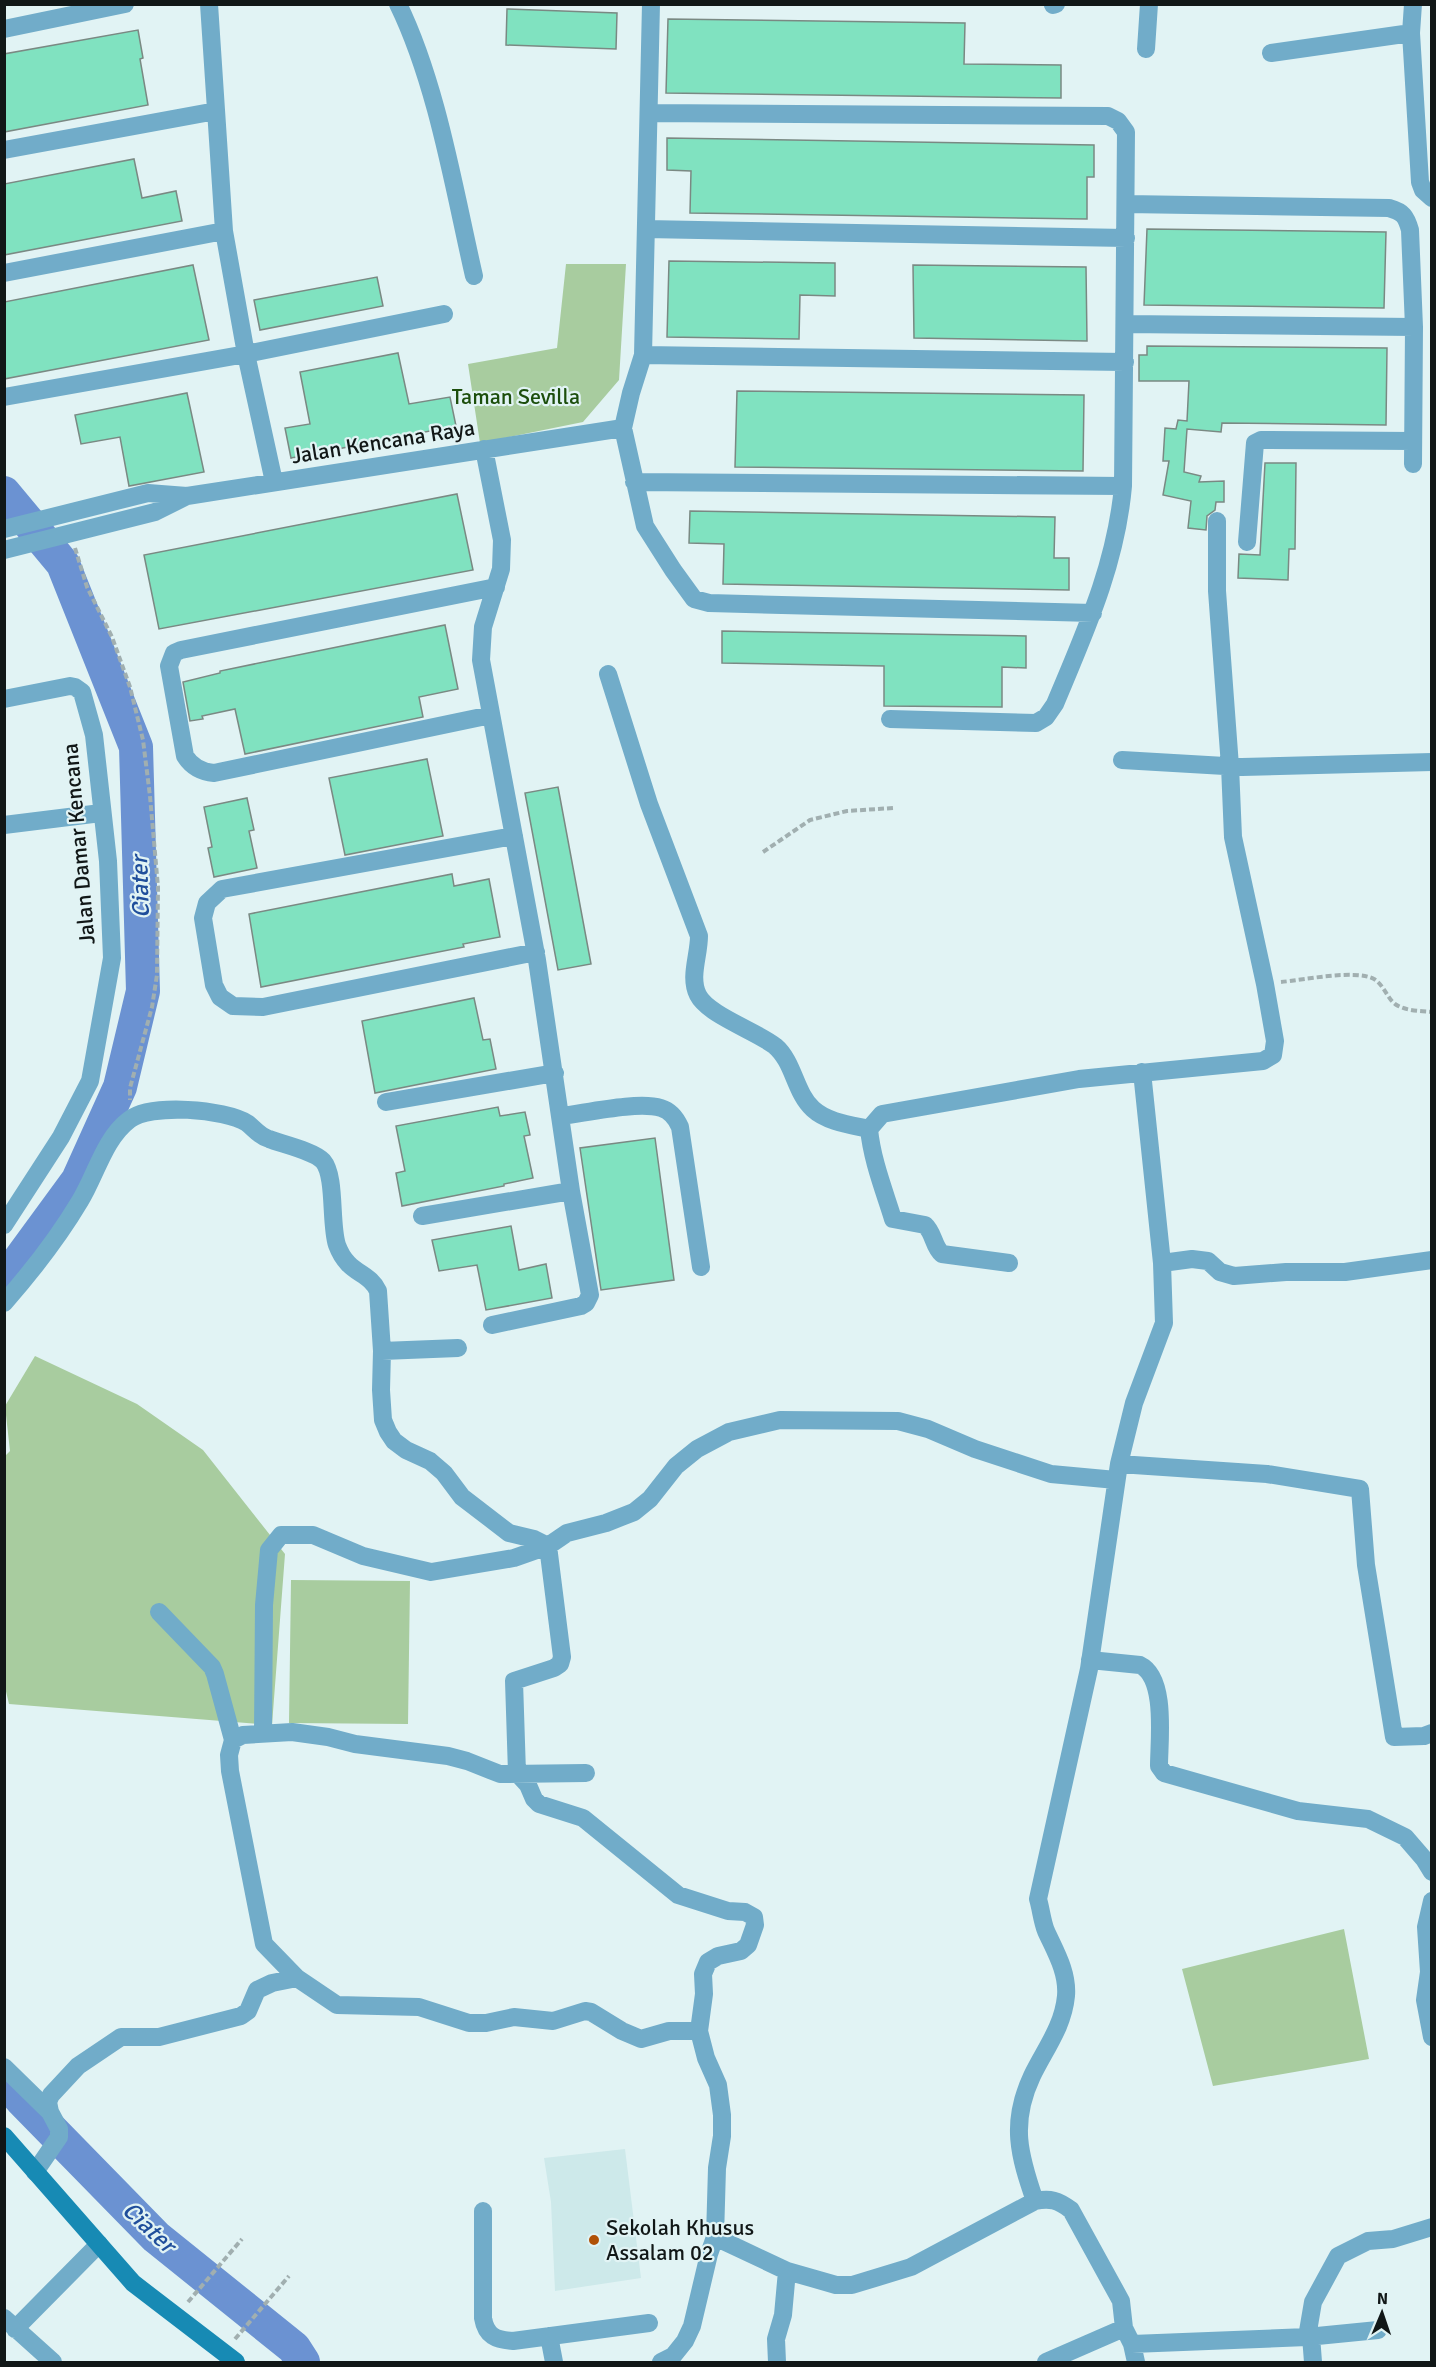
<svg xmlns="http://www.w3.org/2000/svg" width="1436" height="2367" font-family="Signika,sans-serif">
<rect width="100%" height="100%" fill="#e1f3f4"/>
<path fill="#cde9ea" d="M625 2149 641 2278 555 2291 551 2202 544 2158Z"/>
<path fill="#a8cc9f" d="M566 264H626L619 380 583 422 480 443 468 364 557 348Z
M35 1356 137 1404 203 1450 285 1554 272 1725 9 1704 4 1683V1457L10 1451 5 1406Z
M291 1580 410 1581 408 1724 289 1723Z
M1344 1929 1369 2059 1213 2086 1182 1969Z"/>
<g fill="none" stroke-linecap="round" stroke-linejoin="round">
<path stroke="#6b92d2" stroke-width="34" d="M4 493 63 564 136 747 143 991 120 1087 78 1180 4 1281
M4 2080 21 2099 156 2237 294 2348 303 2362"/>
</g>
<path fill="#80e2c0" stroke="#7a8983" stroke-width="1.5" d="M507 9 617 13 616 49 506 45Z
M668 19 965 23 964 64 1061 65V98L666 93Z
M138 30 143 58 140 59 148 105 4 132V54Z
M667 138 1094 145V177H1087V219L690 213 691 171 667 170Z
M134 159 142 198 176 191 182 221 4 255V184Z
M1147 229 1386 232 1384 308 1144 305Z
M669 261 835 263V296L800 295 799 339 667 337Z
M193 265 209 340 4 379V302Z
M913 265 1086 267 1087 341 914 338Z
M377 277 383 306 260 330 254 300Z
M1147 346 1387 348 1386 425 1222 423 1221 432 1187 429 1184 472 1201 476 1199 482 1224 481V502H1216L1215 510 1207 516 1206 530 1188 528 1191 501 1163 495 1169 461H1163L1165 428 1176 429 1178 420 1187 421 1189 381H1139V355H1147Z
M398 353 409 404 450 397 456 426 291 458 285 428 310 424 300 372Z
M737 391 1084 395 1083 471 735 467Z
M187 393 204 472 129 486 120 437 81 444 75 415Z
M1265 463H1296L1295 549H1289L1288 580 1238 578 1239 554 1260 555Z
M457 494 473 570 159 629 144 555Z
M690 511 1055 517 1054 558H1069V590L723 584 724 544 689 543Z
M445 625 458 689 419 697 423 717 245 754 235 709 202 716 203 719 190 721 183 682 220 673V671Z
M722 631 1026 636V668L1002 667V707L884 706V666L722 663Z
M427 759 443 836 345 855 329 778Z
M558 787 591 964 558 970 525 793Z
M247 798 254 830 249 831 257 868 214 877 208 848 212 847 204 807Z
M452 874 454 886 489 879 500 937 463 944 464 947 261 987 249 914Z
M474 998 483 1040 490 1039 496 1069 375 1093 362 1021Z
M498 1107 500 1116 525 1112 530 1135 524 1136 533 1178 504 1184V1186L402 1206 396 1173 405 1171 396 1126Z
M655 1138 674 1280 601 1290 580 1148Z
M511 1226 519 1270 546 1264 552 1298 486 1310 477 1265 439 1271 432 1240Z"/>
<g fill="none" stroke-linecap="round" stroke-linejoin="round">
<path stroke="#a1afb0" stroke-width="4" stroke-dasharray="6 3" stroke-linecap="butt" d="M75 548 87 587 112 637 130 687 143 740 150 796 158 887 157 975 152 1007 130 1088V1100
M763 852 810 820 847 811 893 808
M1281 982C1303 980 1356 969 1374 979 1384 985 1387 998 1395 1004 1405 1011 1420 1011 1432 1012
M188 2302 242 2239
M235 2339 289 2276"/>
<path stroke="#71acc9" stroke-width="18" d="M209 4 224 231 246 354 274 482
M398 4C437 84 454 189 474 276
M651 4 643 355 631 393 623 428 645 526 673 570 694 599 709 603 1093 613
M1413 4 1411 33 1420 182 1423 190 1432 198
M1053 5 1056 4
M4 29 125 4
M1146 49 1149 4
M1271 53 1411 33
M649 113 1108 116 1118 121 1126 132 1123 486C1116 565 1085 632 1055 704L1046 717 1036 723 890 719
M4 150 216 111
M1126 204 1389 208C1403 212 1406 216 1410 230L1414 327 1413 464
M646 229 1126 238
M4 273 224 231
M1125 324 1414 327
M643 355 1125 362
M4 397 246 354 444 314
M484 449 502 540 501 569 483 627 481 660 537 960 571 1191 590 1295 586 1303 581 1306 492 1325
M634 482 1123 486
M4 529 148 493 187 496 623 428
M1247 542 1255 443 1261 440 1413 441
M4 550 155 512 185 497
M608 674 649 804 699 936C699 956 689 977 698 995 708 1015 756 1031 775 1046 794 1062 795 1093 813 1109 827 1122 851 1125 869 1129
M4 699 70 686 75 687 82 692 94 735 108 861 112 958 90 1081 61 1137 4 1225
M491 715 214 773C202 772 192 767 185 756L169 666 174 653 181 650 496 587
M1122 760 1242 767 1432 762
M4 825 101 813
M514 836 222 889 207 903 203 918 214 985 220 997 233 1006 263 1007 536 952
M386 1102 555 1073
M561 1116C586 1113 638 1101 661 1108 671 1111 676 1118 680 1127L701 1267
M422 1216 571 1191
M1009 1263 942 1254C933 1246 934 1233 925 1225L893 1219C884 1190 872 1160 869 1129L882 1114 1079 1079 1263 1061 1273 1055 1275 1041 1265 984 1233 837 1230 766 1217 591V521
M1162 1263 1192 1259 1208 1261 1220 1272 1234 1276 1286 1272H1345L1432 1260
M4 1303C33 1270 58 1238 80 1201 96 1175 104 1139 129 1120 150 1103 225 1109 247 1123 255 1129 259 1136 269 1139 282 1144 314 1151 323 1161 336 1176 330 1224 337 1245 348 1275 369 1271 378 1291L382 1351 381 1390 383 1420 388 1432 394 1441 406 1450 430 1461 444 1473 462 1497 509 1533 534 1539 548 1546 562 1657 560 1664 554 1668 514 1681 517 1773 528 1785 534 1799 539 1804 583 1818 678 1895 728 1911 745 1912 754 1917 755 1925 748 1945 741 1951 718 1956 708 1962 703 1974 704 1994 699 2031 706 2058 718 2085 722 2115V2136L717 2168 715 2237 709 2254 692 2326 685 2341 673 2356 661 2362
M382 1351 458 1348
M1119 1464 1267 1474 1360 1489 1366 1565 1394 1737 1424 1736 1432 1733
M159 1612 212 1667 215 1674 233 1740 229 1755 230 1771 264 1944 297 1978
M1090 1660 1140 1665C1167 1678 1159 1741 1159 1766L1164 1773 1298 1811 1368 1819 1405 1837 1424 1859 1432 1872
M263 1732 264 1605 269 1550 281 1535H313L363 1556 431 1572 514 1558 548 1546 567 1533 606 1523 634 1512 650 1499 676 1466 697 1449 729 1432 780 1420 898 1421 928 1429 975 1449 1051 1474 1116 1480
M233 1740 243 1735 292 1732 328 1737 355 1744 448 1756 467 1761 500 1774 586 1773
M1432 1901 1426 1927 1429 1972 1425 2000 1432 2037
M4 2067 50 2112
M35 2172 59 2137V2129L50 2112 48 2102 51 2095 78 2066 121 2037H159L241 2016 248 2011 257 1990 272 1983 297 1978 337 2005 419 2007 469 2023H486L514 2017 553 2021 585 2011 591 2012 622 2031 641 2039 669 2031H699
M1035 2201C1019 2155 1010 2123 1032 2076 1045 2049 1063 2027 1066 1996 1068 1972 1055 1951 1046 1931 1042 1921 1041 1909 1038 1899L1089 1669 1119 1464 1134 1403 1164 1323 1162 1263 1142 1072
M483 2211V2318C486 2336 496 2340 513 2341L649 2323
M715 2237 787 2271 836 2285H852L911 2267 1035 2201C1050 2198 1058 2200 1071 2210L1121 2301 1124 2328 1132 2344 1136 2362
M4 2318 53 2362
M15 2329 99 2244
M549 2336 554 2362
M1311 2336 1313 2362
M1307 2337 1313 2302 1338 2256 1368 2241 1393 2239 1432 2227
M1132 2344 1307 2337 1378 2330
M777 2362 776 2339 783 2315 787 2271
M1046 2362 1124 2328"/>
<path stroke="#178ab4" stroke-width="18" d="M4 2136 133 2283 236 2362"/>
</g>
<circle fill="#b05106" stroke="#e1f3f4" stroke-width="2" cx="594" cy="2240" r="6"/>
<g text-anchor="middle" stroke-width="4.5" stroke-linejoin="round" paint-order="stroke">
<g font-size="22" fill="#1c4e0c" stroke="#e1f3f4">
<text x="516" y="404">Taman Sevilla</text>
</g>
<g font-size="22" fill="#111717" stroke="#e1f3f4">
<text transform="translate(383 441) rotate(-9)" y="8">Jalan Kencana Raya</text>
<text transform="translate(78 844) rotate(-95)" y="8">Jalan Damar Kencana</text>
</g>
<g font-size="22" fill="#111717" stroke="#e1f3f4" text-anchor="start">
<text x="606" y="2235">Sekolah Khusus<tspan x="606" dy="25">Assalam 02</tspan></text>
</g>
<g font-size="24" font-style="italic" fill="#1f4e9b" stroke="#e1f3f4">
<text transform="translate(140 887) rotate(-92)" y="8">Ciater</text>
<text transform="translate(149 2227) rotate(43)" y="8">Ciater</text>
</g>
</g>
<rect width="1436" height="2367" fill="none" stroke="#111717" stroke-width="12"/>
<g transform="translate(1382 2313) rotate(2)" stroke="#e1f3f4" stroke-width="4.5" paint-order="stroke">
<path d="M0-4.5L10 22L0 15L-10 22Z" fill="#111717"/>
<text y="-9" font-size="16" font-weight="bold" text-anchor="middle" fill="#111717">N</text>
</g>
</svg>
